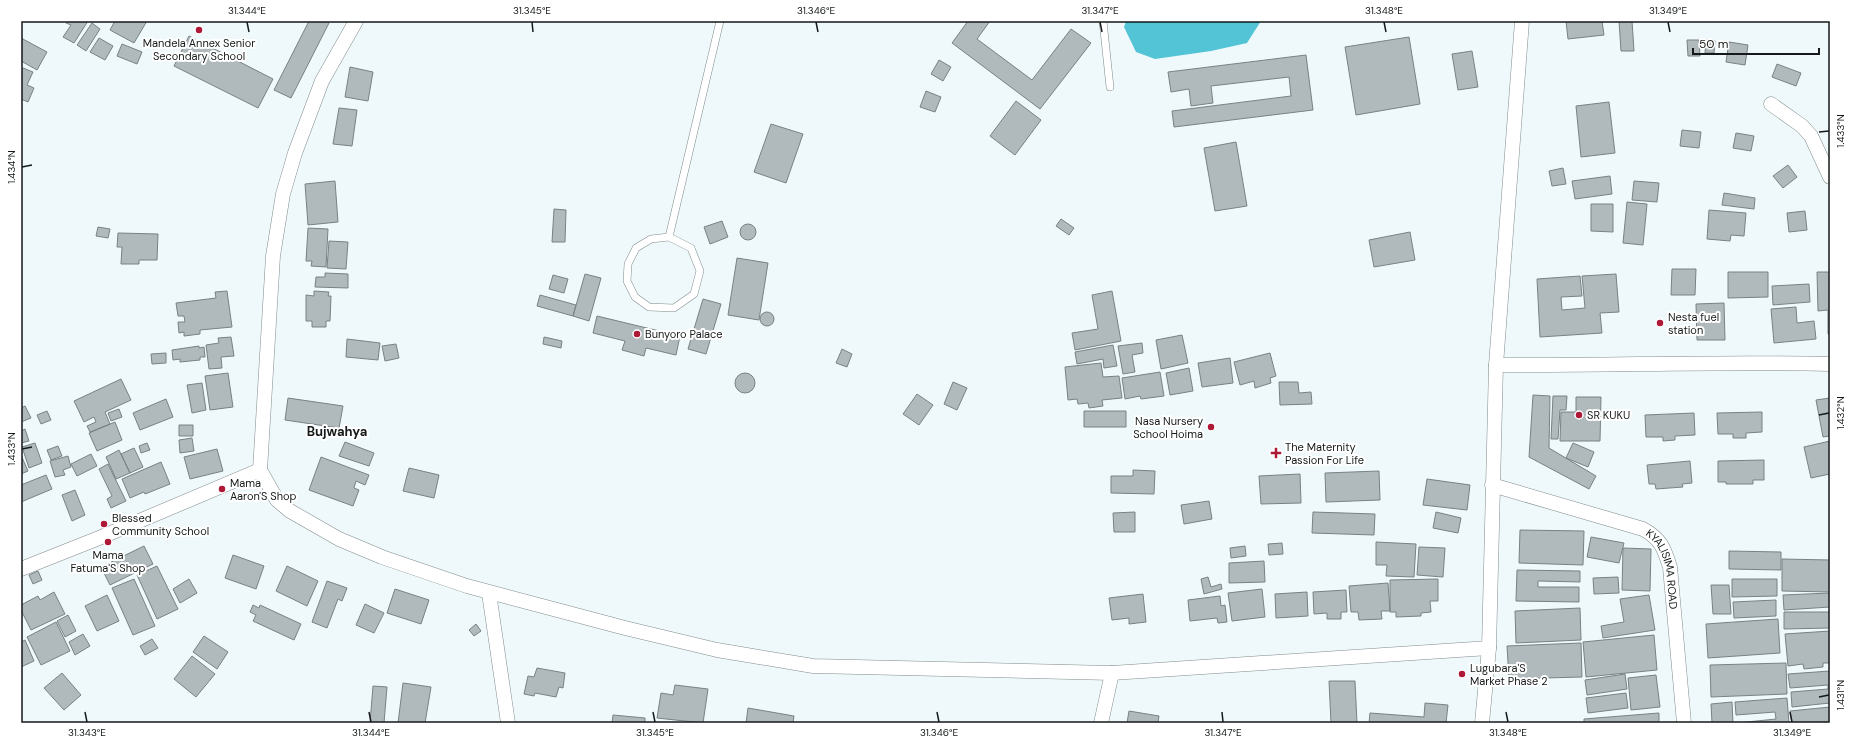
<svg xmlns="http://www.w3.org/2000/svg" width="1851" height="744" font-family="'DM Sans',sans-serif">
<rect width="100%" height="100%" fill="#eff9fb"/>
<path fill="#53c4d5" d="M1126 21H1261L1247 43 1211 51 1155 59 1136 52 1124 27Z"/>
<path fill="#b0b9bb" stroke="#788183" d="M67 21H88L74 43 63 37 71 25 66 23Z
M115 21H147L134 43 110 30Z
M309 21H325L329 23 291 98 274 90Z
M968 21H990L977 39 1032 80 1071 29 1091 43 1040 109 952 43Z
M1566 21H1602L1604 35 1568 39Z
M1619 21H1632L1634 51H1621Z
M92 23 100 29 86 51 77 45Z
M189 36 273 79 258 108 174 66Z
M1409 37 1420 104 1356 115 1345 47Z
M21 38 47 52 37 70 21 61Z
M99 38 113 46 105 60 90 52Z
M1687 40H1699L1700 56H1688Z
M1706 40 1715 41 1714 53H1705Z
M1729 42 1748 45 1745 65 1726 62Z
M122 44 142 52 137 64 117 56Z
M1472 51 1478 87 1458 90 1452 54Z
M1306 55 1313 110 1174 127 1172 111 1291 96 1289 77 1211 86 1213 103 1191 106 1189 89 1171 92 1168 72Z
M939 60 951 67 943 81 931 74Z
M1777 64 1801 73 1796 86 1772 77Z
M350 67 373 72 368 101 345 97Z
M23 68 33 72 27 85 34 88 28 102 21 99V71Z
M926 91 941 97 935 112 920 107Z
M1016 101 1041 120 1015 155 990 136Z
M1609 102 1615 153 1581 157 1576 106Z
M339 108 357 110 352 146 333 144Z
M771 124 803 134 786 183 754 172Z
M1682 130 1701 132 1699 148 1680 146Z
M1736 133 1754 136 1751 151 1733 148Z
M1236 142 1247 206 1215 211 1204 148Z
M1788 165 1797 177 1783 188 1773 176Z
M1563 168 1566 184 1552 186 1549 171Z
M1610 176 1612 194 1575 199 1572 181Z
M335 181 338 222 308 225 305 184Z
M1634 181 1659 183 1657 202 1632 200Z
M1724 193 1755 198 1754 209 1722 205Z
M1627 202 1647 204 1643 245 1623 243Z
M1591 204H1613V232L1591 231Z
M554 209 566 210 565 242H552Z
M1709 210 1746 213 1744 236 1731 235 1730 241 1707 239Z
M1805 211 1807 230 1789 232 1787 213Z
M1061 219 1074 228 1069 235 1056 226Z
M722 221 728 237 710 244 704 227Z
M740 232a8 8 0 1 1 16 0a8 8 0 1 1-16 0Z
M98 227 110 229 108 238 96 236Z
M308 228 328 229 326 267 311 266 312 261H306Z
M1410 232 1415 260 1374 267 1369 240Z
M118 233 158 234 157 260H139V264H121L122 247H117Z
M329 241 348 242 346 269 327 268Z
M737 258 768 263 759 320 728 315Z
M1672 269H1696L1695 295H1671Z
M1728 272H1768V297L1728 298Z
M1817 272H1830V334H1828V310L1818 311Z
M325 273 348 274V288L315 287 316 277H325Z
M585 274 601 278 589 321 573 316Z
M1616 274 1619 312 1600 313 1602 333 1540 337 1537 279 1580 276 1582 296 1561 297 1562 310 1585 308 1582 276Z
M553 275 568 279 564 293 549 289Z
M1809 284 1810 302 1773 305 1772 286Z
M227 291 232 327 200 330V334L184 336V332L179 333 178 322H185L184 316H178L176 303 216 298 215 292Z
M314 291 329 292 328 296H331L330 321H326V327H312V321H306V295L314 296Z
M1112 291 1121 341 1075 350 1072 333 1098 329 1092 295Z
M540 295 576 305 573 316 537 306Z
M703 299 721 304 706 354 688 349Z
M1724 303 1725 340H1697L1696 304Z
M1796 307 1797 323 1814 321 1816 339 1774 343 1771 309Z
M760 319a7 7 0 1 1 14 0a7 7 0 1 1-14 0Z
M597 316 680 336 676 355 646 348 644 356 622 350 625 341 593 333Z
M1182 335 1188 363 1161 369 1156 340Z
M231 337 234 356 221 357 222 368 209 369 206 345 219 343 218 338Z
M544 337 562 341 561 348 543 344Z
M347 339 380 343 378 360 346 357Z
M1142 343 1143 353 1132 355 1135 372 1123 374 1118 346Z
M396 344 399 358 385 361 382 346Z
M1113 345 1117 366 1104 368 1103 359 1077 364 1075 352Z
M199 346V348L204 347 205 357H200V360L180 362V359L173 360 172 350Z
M842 349 852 354 847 367 836 363Z
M166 353V363L152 364 151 354Z
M1270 353 1276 376 1270 378 1271 383 1255 388 1254 381 1240 385 1234 362Z
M1230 358 1233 383 1202 387 1198 363Z
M1101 363 1103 377 1119 376 1122 398 1102 400 1103 406 1089 408 1088 403 1078 404 1077 399 1068 400 1065 367Z
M1189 368 1193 391 1170 395 1166 373Z
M1160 372 1164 396 1141 399 1140 396 1125 399 1122 378Z
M228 373 233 407 210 410 205 376Z
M735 383a10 10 0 1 1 20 0a10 10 0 1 1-20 0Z
M121 379 131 400 105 412 110 424 90 432 87 426 96 422 94 417 84 422 74 401Z
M953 382 967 388 957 410 944 404Z
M1279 382H1298L1299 393 1311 392 1312 404 1280 405Z
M202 383 206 410 192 413 187 385Z
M917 394 933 405 919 425 903 414Z
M1533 395 1550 396 1549 448 1596 476 1589 489 1529 457Z
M1553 396H1567L1566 410H1560L1558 439H1551Z
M1576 397H1601L1600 441H1560L1561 412H1576Z
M288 398 343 406 339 428 285 420Z
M1830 398V436L1823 437 1816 400Z
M166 399 173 417 140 430 133 413Z
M25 406 31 418 21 422V408Z
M119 409 122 417 111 421 108 413Z
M47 411 51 420 41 424 37 415Z
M1084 411H1126V427H1084Z
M1762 412V432L1746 433V438H1733V434H1718L1717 413Z
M1694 413 1695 435 1675 436V440L1663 441V437H1646L1645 415Z
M115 422 122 440 97 451 89 433Z
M179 425H193V436H179Z
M25 429 29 441 21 443V431Z
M192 438 194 451 180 453 179 440Z
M1830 441V474L1811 478 1804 447Z
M345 442 374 453 369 466 339 456Z
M35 443 42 463 29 468 22 447Z
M147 443 150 450 141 453 139 446Z
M1573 443 1594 452 1588 467 1566 458Z
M58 446 62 456 51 460 47 450Z
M134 448 143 467 130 473 121 454Z
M217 449 223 471 190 479 184 457Z
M119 450 130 473 116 479 106 457Z
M91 454 97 466 77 476 71 464Z
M21 455 28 471 21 474Z
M68 456 71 467 63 470 65 475 55 477 50 461Z
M321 457 369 475 365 485 356 481 354 488 359 490 353 506 309 490Z
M1764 460V480H1753V484H1726V482H1718V461Z
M1690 461 1692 483 1682 484 1683 487 1656 489 1655 484H1649L1647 465Z
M161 462 170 484 145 494 144 492 130 498 122 479Z
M108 464 126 501 111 508 107 499 112 496 99 469Z
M409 468 439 475 434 498 403 491Z
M1133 470 1155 471 1154 494 1111 493V476H1133Z
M1379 471 1380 500 1326 502 1325 473Z
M1300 474 1301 503 1261 504 1259 476Z
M46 475 52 489 21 502V485Z
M1427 479 1470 485 1467 510 1423 505Z
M75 490 85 515 72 521 62 495Z
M1209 501 1212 519 1184 524 1181 505Z
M1135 512V532H1114L1113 513Z
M1313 512 1375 514 1374 535 1312 533Z
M1436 512 1461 518 1458 533 1433 528Z
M1520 530 1584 531 1583 565 1519 563Z
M1591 537 1624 543 1619 563 1587 557Z
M1376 542 1416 544 1414 577 1386 576 1387 565H1376Z
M1282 543 1283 554 1269 555 1268 544Z
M144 546 153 564 110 585 101 567Z
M1245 546 1246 556 1231 558 1230 548Z
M1419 547 1445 548 1443 577 1417 575Z
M1623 548 1651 549 1650 591 1622 590Z
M1729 551 1781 552V570L1729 569Z
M233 555 264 566 256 589 225 578Z
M1782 559 1830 560V592L1782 591Z
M1264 561 1265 582 1229 583V563Z
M157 566 178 609 157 619 137 575Z
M287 566 318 581 307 606 276 591Z
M1517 570 1580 571V582L1538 581V587H1579V602L1516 601Z
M38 571 42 580 33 584 29 575Z
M1208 577 1211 587 1221 584 1222 589 1204 594 1201 579Z
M1618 577 1619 593 1594 594 1593 578Z
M134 579 155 626 133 635 112 588Z
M189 579 197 593 180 603 173 589Z
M1438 579V601H1430L1431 612 1421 613V616L1396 617V612H1390V580Z
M1732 579H1777V596L1732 597Z
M327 581 347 588 342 601 338 599 327 628 312 622Z
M1388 583 1390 611H1381L1382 619 1359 620 1358 612H1351L1349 586Z
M1711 585H1729L1731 614H1713Z
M395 589 429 600 421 624 387 613Z
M1262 589 1265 617 1232 621 1228 593Z
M1346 590 1347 612H1341V619H1327V613L1314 614 1313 592Z
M54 592 65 614 31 630 21 610V605L38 596 40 600Z
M1307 592 1308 616 1276 618 1275 594Z
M1830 593V607L1784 610 1783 595Z
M1143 594 1146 622 1129 624V618L1112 620 1109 598Z
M107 595 119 621 97 631 85 606Z
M1649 595 1655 630 1603 638 1601 626 1624 622 1620 599Z
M1220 596 1221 606 1225 605 1227 622 1218 623 1217 618 1190 621 1188 600Z
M1776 600V616L1734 618 1733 602Z
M365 604 384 613 374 633 356 625Z
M253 605 259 608 260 605 301 624 294 640 253 621 256 615 250 612Z
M1580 608 1581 640 1516 643 1515 611Z
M1784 612H1830V628L1784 629Z
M68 615 76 631 65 637 57 621Z
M1778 619 1780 653 1708 658 1706 624Z
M56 622 70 651 41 665 27 637Z
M476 624 481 631 474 636 469 630Z
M1830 631V663H1823V667L1804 669 1803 664 1788 666 1785 634Z
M83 634 90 646 75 655 69 642Z
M1654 635 1657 670 1586 677 1583 642Z
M204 636 228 652 217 669 193 652Z
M152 639 158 648 145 655 140 646Z
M25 640 34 661 21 667V642Z
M1581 643 1582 677 1509 679 1507 646Z
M192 656 215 674 196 697 174 679Z
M1786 663 1787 694 1711 697 1710 665Z
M537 668 565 673 563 688 559 687 556 697 535 693 534 696 524 694 528 676 534 677Z
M1830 671V703L1792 707 1791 692 1828 689V685L1790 688 1788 674Z
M62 673 81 695 64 710 44 688Z
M1625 674 1627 689 1587 695 1585 680Z
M1656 675 1660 707 1631 710 1628 678Z
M1329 681H1355L1357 723H1331Z
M403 683 431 687 425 723H398Z
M675 685 708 689 703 723 657 718 661 693 673 695Z
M373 686 387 687 384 723H370Z
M1626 693 1628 708 1588 713 1586 698Z
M1787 698 1789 723H1737L1776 719 1775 712 1736 715 1735 702Z
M1732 702 1733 723H1712L1711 704Z
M1425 703 1448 705 1446 723H1369L1370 713 1424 717Z
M1830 707V722L1792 723 1790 711Z
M748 708 794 716 793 723H746Z
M1129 711 1159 716 1158 723H1127Z
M1659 713V723H1584V719Z
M613 715 645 718V723H612Z"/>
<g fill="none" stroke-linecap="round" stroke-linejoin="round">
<defs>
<path id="service" d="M1103 21 1110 87
M669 237 691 248 700 271 694 294 674 308 649 307 635 297 627 281 628 264 636 248 651 239Z
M669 237 720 21"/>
<g id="minor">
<path d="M1771 104 1802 126 1811 136 1830 177"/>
<path d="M1496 365C1608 366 1719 361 1830 364"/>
<path d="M260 470 273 256 283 194 295 153 322 81 356 21"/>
<path id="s1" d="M1492 485 1643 529C1661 539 1664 548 1670 567L1684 723"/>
<path d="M21 569 99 538 260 470 277 500 290 511 339 539 382 557 467 586 625 628 717 650 813 666 1112 673 1489 648"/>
<path d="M489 593 508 723"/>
<path d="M1101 723 1112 673"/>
<path d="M1482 723 1489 648 1496 365 1522 21"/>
</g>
</defs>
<use href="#service" stroke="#828b8d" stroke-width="8"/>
<use href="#minor" stroke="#828b8d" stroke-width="15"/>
<use href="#service" stroke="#fff" stroke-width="7"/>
<use href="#minor" stroke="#fff" stroke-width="14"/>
</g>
<path fill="none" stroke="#151919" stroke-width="1.5" d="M247 22 249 32M532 22 533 32M816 22 818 32M1100 22 1102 32M1384 22 1386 32M1668 22 1670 32M1819 132 1829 131M22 167 32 165M1819 415 1829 413M22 449 32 447M1819 697 1829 695M85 712 87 722M369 712 371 722M653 712 655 722M937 712 939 722M1222 712 1223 722M1506 712 1508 722M1790 712 1792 722"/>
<g fill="#ad1937" stroke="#fff" stroke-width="1.5">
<circle cx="199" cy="30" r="4"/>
<circle cx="1660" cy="323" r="4"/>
<circle cx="637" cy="334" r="4"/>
<circle cx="1579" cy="415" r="4"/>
<circle cx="1211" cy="427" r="4"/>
<path d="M1274 447h4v4h4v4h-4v4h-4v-4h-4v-4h4z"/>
<circle cx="222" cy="489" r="4"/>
<circle cx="104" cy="524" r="4"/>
<circle cx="108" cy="542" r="4"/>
<circle cx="1462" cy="674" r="4"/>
</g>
<g text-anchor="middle" stroke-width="4" stroke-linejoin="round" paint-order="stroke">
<g font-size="11" fill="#151919" stroke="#fff" text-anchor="start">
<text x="199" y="47" text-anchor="middle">Mandela Annex Senior<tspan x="199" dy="13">Secondary School</tspan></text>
<text x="1668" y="321">Nesta fuel<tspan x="1668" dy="13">station</tspan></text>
<text x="645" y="338">Bunyoro Palace</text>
<text x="1587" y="419">SR KUKU</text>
<text x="1203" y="425" text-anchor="end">Nasa Nursery<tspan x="1203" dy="13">School Hoima</tspan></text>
<text x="1285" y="451">The Maternity<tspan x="1285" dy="13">Passion For Life</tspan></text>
<text x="230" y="487">Mama<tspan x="230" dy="13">Aaron'S Shop</tspan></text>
<text x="112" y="522">Blessed<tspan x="112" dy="13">Community School</tspan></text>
<text x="108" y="559" text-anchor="middle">Mama<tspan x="108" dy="13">Fatuma'S Shop</tspan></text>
<text x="1470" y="672">Lugubara'S<tspan x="1470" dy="13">Market Phase 2</tspan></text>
</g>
<g font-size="11" fill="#151919" stroke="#fff">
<text dy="4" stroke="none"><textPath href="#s1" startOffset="205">KYALISIMA ROAD</textPath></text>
</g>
<g font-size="13" font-weight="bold" fill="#151919" stroke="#fff">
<text x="337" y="436">Bujwahya</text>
</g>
</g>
<rect width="1851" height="744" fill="none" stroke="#ffffff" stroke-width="44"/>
<path d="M1693 48v6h126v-6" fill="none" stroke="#151919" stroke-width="2"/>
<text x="1699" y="48" font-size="12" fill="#151919" stroke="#ffffff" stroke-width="3" paint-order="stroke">50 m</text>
<rect x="22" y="22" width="1807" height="700" fill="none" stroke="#151919" stroke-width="1.5"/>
<g font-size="10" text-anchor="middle" fill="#151919">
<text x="247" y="14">31.344°E</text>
<text x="532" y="14">31.345°E</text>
<text x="816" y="14">31.346°E</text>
<text x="1100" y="14">31.347°E</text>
<text x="1384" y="14">31.348°E</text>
<text x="1668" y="14">31.349°E</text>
<text transform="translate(1840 131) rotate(-90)" y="4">1.433°N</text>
<text transform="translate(11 167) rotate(-90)" y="4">1.434°N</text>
<text transform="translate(1840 413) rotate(-90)" y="4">1.432°N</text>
<text transform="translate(11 449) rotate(-90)" y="4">1.433°N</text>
<text transform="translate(1840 695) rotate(-90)" y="4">1.431°N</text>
<text x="87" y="736">31.343°E</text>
<text x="371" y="736">31.344°E</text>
<text x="655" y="736">31.345°E</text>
<text x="939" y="736">31.346°E</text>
<text x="1223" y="736">31.347°E</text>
<text x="1508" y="736">31.348°E</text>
<text x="1792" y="736">31.349°E</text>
</g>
</svg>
